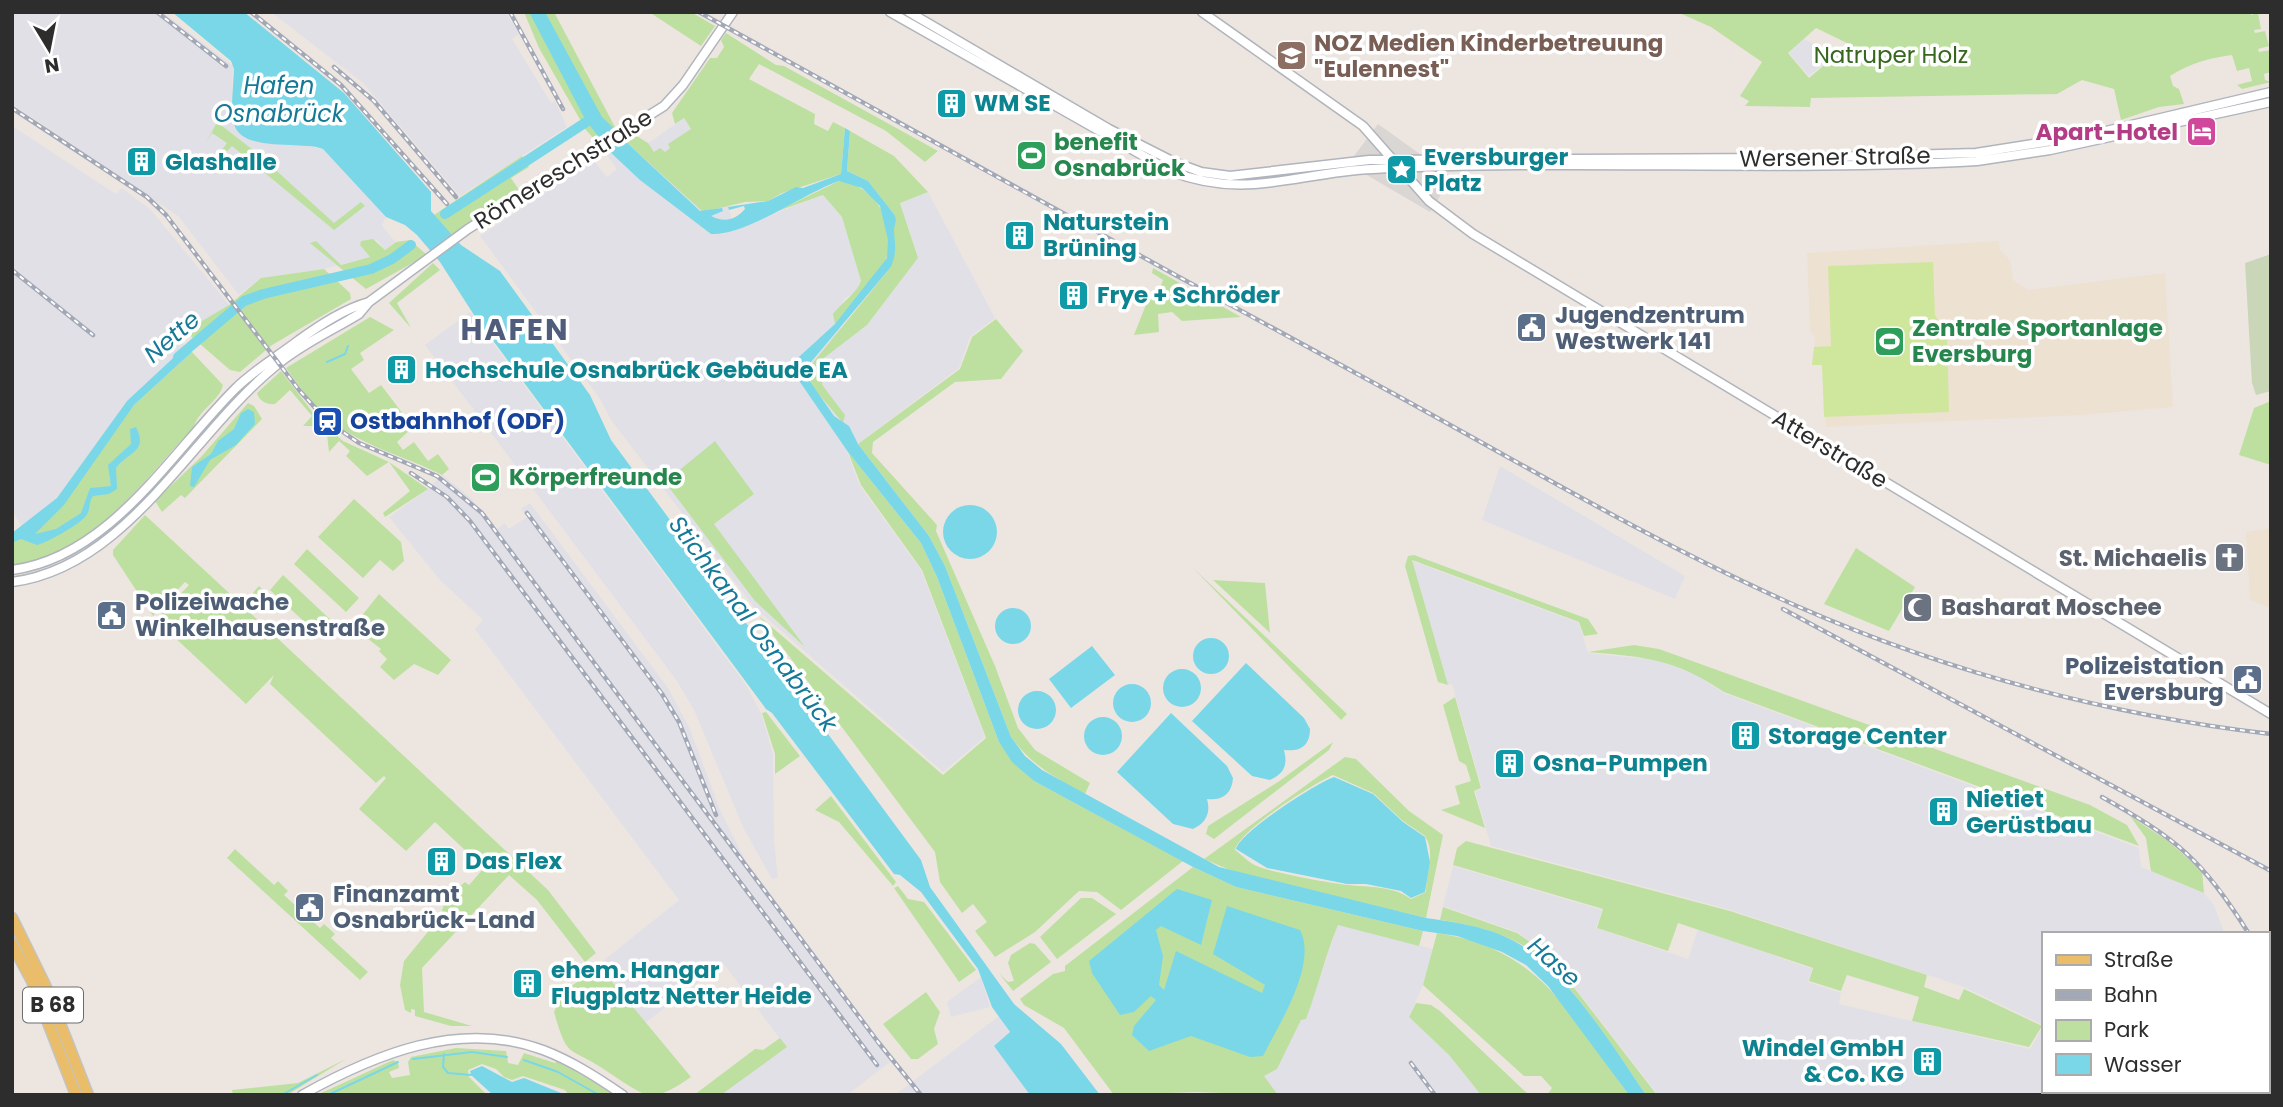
<svg xmlns="http://www.w3.org/2000/svg" width="2283" height="1107" font-family="Poppins,sans-serif">
<rect width="100%" height="100%" fill="#ede6e0"/>
<path fill="#e1e0e6" d="M12 12H162L233 66 231 118 239 133 323 149 386 217 382 225 395 242 385 250 377 240 361 241 360 245 370 257 324 269 261 278 239 295 178 216 12 104Z
M271 12H506L519 34 512 39 551 103 555 101 567 127 460 196 363 83Z
M1804 39 1834 55 1809 76 1789 53Z
M684 118 727 191 728 207 735 228 823 195 842 217 861 281 858 290 844 299 835 324 852 336 867 325 918 258 900 202 928 192 995 318 970 337 959 368 847 452 860 486 921 570 985 737 943 772 754 607 611 420 600 399 480 236 594 161 607 177 617 169 605 153 635 135 647 144Z
M12 126 116 194 122 188 151 210 229 305 176 337 186 346 127 401 57 498 22 527 12 510Z
M470 312 746 685 761 713 773 754 774 841 778 878 772 879 744 829 694 710 677 681 425 345Z
M1500 466 1685 576 1675 599 1482 520Z
M442 475 470 497 497 529 505 523 509 529 527 517 521 509 530 503 668 688 690 729 720 810 746 862 894 1059 847 1095H721L786 1047 723 963 645 1023 598 965 679 900 475 629 483 620 440 580 389 517 428 489Z
M1412 561 1579 623 1588 653 1655 660 1695 674 1724 693 1981 789 1973 811 2013 826 2021 804 2139 848 2141 867 2204 893 2214 905 2224 932 2229 934H2043V1025L1964 987 1731 910 1491 846 1475 791 1482 789 1470 746 1452 684 1448 685Z
M1453 866 1602 910 1596 928 1688 959 1698 929 1812 969 1808 982 1841 993 1839 1004 2030 1049 2043 1026V1091H2190L2201 1095H1658L1548 953 1517 932 1443 906Z
M1338 924 1433 949 1423 985 1409 1017 1449 1055 1481 1095H1278L1263 1076 1277 1069 1301 1020 1306 1019Z
M981 977 990 1007 951 1017 947 1002Z
M999 1016 1010 1034 994 1046 1030 1095H895Z"/>
<path fill="#ede1d1" d="M1999 241 2000 250 2010 260 2013 280 2028 290 2165 273 2173 407 2082 415 1826 427 1822 365H1812L1815 338 1810 330 1807 253Z
M2271 528V608L2250 600 2246 532Z"/>
<path fill="#bde0a0" fill-rule="evenodd" d="M524 12H554L615 127 595 140 586 130 539 48Z
M649 12H691L715 26 701 46Z
M1677 12H2250L2251 15 2258 13 2261 29 2254 30 2255 33 2265 31 2269 46 2258 49 2259 52 2271 50V72L2264 74 2265 80 2271 82 2242 89 2237 85 2252 81 2249 68 2237 71 2232 55C2210 58 2190 63 2170 76L2173 86 2179 89 2184 104 2159 107 2121 120 2114 89 2082 80 2057 94 1811 98 1810 107 1745 106 1749 101 1740 96 1762 62 1711 27ZM1816 28 1849 44 1809 78 1788 53Z
M726 33 776 65 784 66 938 151 925 162 886 131 759 64 749 79 815 114 814 124 828 131 833 122 845 128 841 174 782 193 768 201 745 202 703 212 625 141 635 135 648 143 654 152 660 148 665 152 670 148 668 144 691 129 684 118 675 124 672 113 710 58H717L724 47 721 40Z
M217 122 257 153 334 223 361 202 365 206 334 230 232 146 222 157 219 154 227 143 212 133 206 143Z
M850 131 894 156 928 192 900 203 918 258 867 325 816 364 823 386 845 415 843 423 812 386 807 370 891 267 894 214 868 181 847 171Z
M522 156 529 167 511 178 519 190 452 235 434 215Z
M839 181C873 183 901 227 886 259 876 282 852 305 835 324L833 314C841 303 857 293 861 281L842 217 823 195 775 212Z
M373 239 385 250 396 242 410 240 427 255 366 289 310 243 316 241 341 265 370 257 360 245 361 241Z
M433 263 440 270 397 303 411 328 389 303Z
M1153 268 1241 317 1182 321 1172 312 1158 314 1159 332 1134 335 1149 297 1158 293 1163 280 1152 273Z
M324 269 350 293 351 299 272 345 240 372 230 370 185 331 229 305 261 278Z
M370 317 394 330 360 353 364 360 351 369 369 393 381 385 413 427 397 442 403 450 414 442 428 461 438 454 449 469 442 475C405 456 360 446 328 418 311 404 299 386 286 368Z
M996 319 1023 351 1001 379 955 382 873 442 872 453 937 525 936 531 995 666 1018 728 1035 750 1090 783 1085 794C1056 778 1031 765 1011 737L945 566 929 536 858 444 960 369 972 337Z
M192 352 223 385C219 402 198 410 194 427 158 465 122 513 78 542 58 555 35 561 12 566V543L35 532 134 405Z
M281 371 321 423 318 426H303L312 416 290 390 275 404C267 405 259 401 257 393Z
M2271 401V465L2239 455 2254 408Z
M248 403 254 406 262 419 185 498 181 495 162 512 155 501 201 457Z
M324 425 343 441 389 462 428 489 385 517 383 513 410 491 389 462 367 476 346 456 350 451 339 441 329 452 327 434 321 428Z
M715 441 754 494 714 524 805 647 755 601 665 482Z
M848 452 921 543 937 577 999 742 1034 781 1183 861 1121 910 1097 892 1079 891 1035 932 995 957 975 931 987 922 973 904 962 913 940 882 935 852 759 616 943 775 986 738 922 570 861 485Z
M354 499 401 542 404 561 393 571 380 560 363 578 318 537Z
M145 515 242 605 259 586 264 591 247 610 548 890 596 953 585 962 537 900 509 875 422 968 424 1012 472 1026H451L415 1016V1010L411 1009V1013L405 1010 400 985 404 961 440 917 446 898 465 882 469 885 484 868 435 822 406 851 359 809 386 778 384 776 376 783 270 684 274 675 246 704 156 620 189 585 185 582 153 616 113 555V550Z
M1856 548 1915 587 1889 631 1824 604Z
M307 549 359 598 346 612 294 564Z
M1414 555 1588 619 1598 634 1584 636 1579 622 1412 560 1448 685 1438 682 1405 566 1408 556Z
M1192 567 1347 714 1341 720Z
M283 575 335 624 322 638 270 590Z
M1213 580 1265 583 1270 633 1268 631Z
M379 594 451 660 438 675 414 664 394 680 380 667 387 659 379 651 381 649 353 627Z
M1634 645 1659 649 2090 805 2127 825 2139 846 1724 692C1675 659 1646 657 1588 652Z
M1455 697 1481 788 1474 791 1485 828 1441 810 1460 804 1455 786 1471 781 1466 765 1459 761 1443 705Z
M766 712 800 756 775 774V754L762 713Z
M1333 742 1329 750 1214 839 1206 834 1208 826 1278 782Z
M1345 757 1356 759 1409 811 1443 835 1426 918 1237 873 1204 859ZM1333 775 1373 793 1403 821 1425 836C1436 854 1426 872 1426 892L1411 899C1394 886 1368 887 1348 885 1334 884 1269 872 1257 866 1249 863 1242 855 1235 850 1239 830 1313 784 1333 775Z
M831 796 896 882 893 886 839 822 815 810Z
M2130 816 2168 841 2202 871 2204 893 2151 871 2146 838Z
M1466 841 1730 911 1927 975 1924 987 1959 1000 1964 989 2042 1026 2029 1047 1912 1021 1919 997 1847 975 1841 991 1809 981 1813 968 1678 923 1668 951 1597 928 1603 909 1453 865 1457 848Z
M235 849 274 885 278 881 288 891 284 895 320 928 324 924 335 934 331 938 368 972 360 980 227 858Z
M1193 867 1236 887 1423 931 1419 946 1338 925C1325 956 1318 988 1306 1019L1301 1020 1277 1069 1264 1076 1278 1095 1196 1092 1114 1095 1064 1028 1024 1005 1020 999 1053 974 1065 971V966Z
M898 886 908 899 924 902 976 970 959 982 894 888Z
M1081 898H1092L1116 914 1057 959 1040 937Z
M1443 907 1517 933 1548 954 1657 1095H1646C1614 1049 1563 964 1513 940 1492 930 1463 923 1440 920Z
M1437 933C1542 949 1571 1016 1629 1095H1547L1552 1088 1541 1076H1524L1423 985Z
M1030 943 1035 944 1051 962 1013 991 999 973 1008 982 1014 981 1008 963 1011 955Z
M598 965 691 1077C649 1107 644 1095 605 1070 568 1045 568 1061 554 1012L562 994Z
M926 992 940 1012 934 1029 938 1044 918 1059H911L883 1024Z
M1416 1003 1431 1005 1440 1011 1529 1095H1481L1449 1055 1409 1017Z
M780 1038 787 1047 721 1095H694L755 1049 763 1050Z
M456 1048 506 1051 508 1063 518 1065 524 1053 555 1063 557 1061 617 1095H569L565 1090 523 1076 512 1080 504 1077 496 1069 482 1064 468 1070 469 1077 487 1095H317L393 1060 398 1062 399 1068 389 1072 392 1078 410 1075 408 1062 411 1057Z
M346 1059 287 1095H233L232 1090 298 1083Z"/>
<path fill="#cad6b8" d="M2271 254V391L2256 395 2252 383 2245 263Z"/>
<path fill="#cfe79d" d="M1933 262 1935 315 1947 336 1949 412 1824 417 1822 365H1812L1814 347 1831 346 1828 266Z"/>
<path fill="#dad6d3" d="M1378 124 1452 177 1430 212 1348 164Z"/>
<path fill="#7ad7e8" d="M172 12H244L344 93 431 192V211L461 245 500 271 590 395 611 440 921 860 930 887 1014 1004 1061 1044 1100 1095H1030L994 1046 1010 1032 992 1007 978 969 921 892 900 875 894 874 772 713 766 709 474 315 440 262 417 235 405 225 386 217 323 149C313 145 301 146 290 145 223 143 231 128 234 69L231 61Z
M529 12H545L602 117 620 134 604 144 585 119Z
M845 128 850 131 847 171 868 181 894 214C898 222 894 223 894 231 895 245 897 252 891 267L811 362 807 377 834 416 849 426 858 444 929 536 945 566 1011 737 1025 756 1042 770 1219 867 1426 918C1454 922 1489 927 1514 941 1566 969 1613 1047 1646 1095H1629L1548 986 1526 965 1502 952 1457 936 1423 931 1236 887 1193 867 1034 781 1012 762 999 742 937 577 921 543 848 452 789 366 835 324 887 258 888 240 880 206 862 188 839 181C804 193 746 236 711 234L640 180 608 150 624 140 700 211 722 208 723 211 711 216C725 223 735 220 745 209L744 206 729 210 728 207 768 201 796 187 803 188 841 174Z
M186 346 192 352 134 405 64 505 35 534 56 529 81 513 90 488 111 486 108 465 131 444 130 429 136 427C149 452 127 452 116 468L117 489 109 494 93 496C88 503 91 511 85 517 78 525 47 543 37 545L21 539 12 543V533L57 498 127 401Z
M248 409 254 412 255 424 236 445 210 460 194 487 190 486 192 467 211 454 218 441 234 429 241 413Z
M943 532a27 27 0 1 1 54 0a27 27 0 1 1-54 0Z
M995 626a18 18 0 1 1 36 0a18 18 0 1 1-36 0Z
M1193 656a18 18 0 1 1 36 0a18 18 0 1 1-36 0Z
M1092 646 1115 675 1071 708 1049 679Z
M1246 663 1304 718 1310 729C1310 746 1300 752 1284 750 1288 765 1284 774 1270 780L1252 776 1192 721Z
M1163 688a19 19 0 1 1 38 0a19 19 0 1 1-38 0Z
M1113 703a19 19 0 1 1 38 0a19 19 0 1 1-38 0Z
M1018 710a19 19 0 1 1 38 0a19 19 0 1 1-38 0Z
M1171 713 1227 766 1233 778C1232 794 1222 801 1207 799 1211 813 1206 823 1193 829L1173 824 1117 772Z
M1084 736a19 19 0 1 1 38 0a19 19 0 1 1-38 0Z
M1334 777 1373 794 1403 822 1425 837 1430 862 1425 892 1411 898 1401 891 1366 884H1347L1267 868 1236 849C1240 832 1315 784 1334 777Z
M1177 889 1212 900 1201 945 1161 926 1156 930 1163 956 1159 985 1164 990 1176 951 1262 993 1265 985 1213 954 1227 906 1300 930C1318 964 1279 1024 1263 1056L1250 1057 1191 1036 1149 1051 1132 1035 1134 1026 1156 1000 1151 996 1134 1012 1120 1015 1092 973 1089 961Z
M482 1066 512 1082 524 1078 566 1095H493L471 1075 470 1071Z"/>
<g fill="none" stroke-linecap="round" stroke-linejoin="round">
<path stroke="#7ad7e8" stroke-width="2" d="M327 362 345 354 348 346
M444 1054 443 1067 448 1073 471 1075
M413 1059 472 1052 507 1057
M524 1060 558 1072 599 1095
M282 1095 317 1075
M328 1095 398 1062"/>
<path stroke="#7ad7e8" stroke-width="10" d="M445 214 594 117
M178 357 244 301 263 294 371 269 392 259 411 245"/>
<defs>
<path id="secondary" d="M890 12 1170 171C1246 201 1298 172 1373 169 1574 159 1776 172 1977 161L2050 150 2271 102
M909 12 1109 129 1174 162 1201 172 1230 176 1369 160 1796 158 1976 153 2089 135 2271 92
M1202 12 1363 126 1429 201 1473 234 2271 714
M12 570C110 557 170 454 235 389 254 370 278 356 299 340 320 325 344 309 369 302
M12 582C129 567 192 432 278 364 302 344 333 330 359 314L369 302 468 229 664 106 683 85 733 12
M302 1095C375 1054 460 1019 543 1050 572 1061 598 1078 623 1095"/>
<path id="primary" d="M12 918 45 985 88 1095
M12 944 32 981 76 1095"/>
</defs>
<use href="#secondary" stroke="#b0b4bc" stroke-width="11"/>
<use href="#primary" stroke="#c4c4c4" stroke-width="13"/>
<use href="#secondary" stroke="#fff" stroke-width="8"/>
<use href="#primary" stroke="#e9bd69" stroke-width="10"/>
<defs>
<path id="rail" d="M157 12 226 66
M251 12 341 85 447 204
M510 12 563 109
M699 12C923 136 1148 261 1374 383 1514 459 1653 543 1799 607 1948 672 2109 715 2271 734
M334 67 374 101 456 197
M12 108 147 197 166 215 299 390 327 421 359 443 437 476 482 513 878 1042 921 1095
M12 270 93 335
M411 473 447 497 470 521 877 1065
M527 513 662 694 679 722 716 815
M1783 609 2271 871
M2102 797C2177 839 2203 860 2249 934
M2267 963 2271 969
M1411 1063 1435 1095"/>
</defs>
<use href="#rail" stroke="#a3a8b6" stroke-width="4.5"/>
<use href="#rail" stroke="#fff" stroke-width="2" stroke-dasharray="5" stroke-linecap="butt"/>
</g>
<defs>
<symbol id="school-square" viewBox="-11 -11 22 22"><rect x="-9" y="-9" width="18" height="18" rx="4" fill="#8d6e63" stroke="#fff"/><path d="M0-5L7-2L0 1L-7-2ZM-4 1L0 2.5L4 1V4Q0 6-4 4Z" fill="#fff"/></symbol>
<symbol id="building-square" viewBox="-11 -11 22 22"><rect x="-9" y="-9" width="18" height="18" rx="4" fill="#0f9aa8" stroke="#fff"/><path d="M-4-6H4V6H1V3H-1V6H-4ZM-2.5-4.3h1.7v1.8h-1.7ZM.8-4.3h1.7v1.8H.8ZM-2.5-1h1.7V.8h-1.7ZM.8-1h1.7V.8H.8Z" fill="#fff"/></symbol>
<symbol id="hotel-square" viewBox="-11 -11 22 22"><rect x="-9" y="-9" width="18" height="18" rx="4" fill="#d1479c" stroke="#fff"/><path d="M-6-4.5h1.5V1H6V5H4.5V3h-9V5H-6ZM-4 0a1.8 1.8 0 1 1 3.6 0ZM.5 0V-2.5h3Q6-2.5 6 0Z" fill="#fff"/></symbol>
<symbol id="stadium-square" viewBox="-11 -11 22 22"><rect x="-9" y="-9" width="18" height="18" rx="4" fill="#2e9e5b" stroke="#fff"/><path d="M0-5a6.5 5 0 1 0 0 10a6.5 5 0 1 0 0-10ZM-3.5-1.8h7v3.6h-7Z" fill="#fff"/></symbol>
<symbol id="sight-square" viewBox="-11 -11 22 22"><rect x="-9" y="-9" width="18" height="18" rx="4" fill="#0f9aa8" stroke="#fff"/><path d="M0-6L1.8-2.2L6-1.7L2.9 1.2L3.7 5.4L0 3.3L-3.7 5.4L-2.9 1.2L-6-1.7L-1.8-2.2Z" fill="#fff"/></symbol>
<symbol id="civic-square" viewBox="-11 -11 22 22"><rect x="-9" y="-9" width="18" height="18" rx="4" fill="#5c6f8a" stroke="#fff"/><path d="M-.6-6.5H3V-4.5H.6V-3L4-1V1h2V6H-6V1h2V-1L-.6-3ZM-1.2 2.5V6h2.4V2.5Z" fill="#fff"/></symbol>
<symbol id="station-square" viewBox="-11 -11 22 22"><rect x="-9" y="-9" width="18" height="18" rx="4" fill="#1a4fb4" stroke="#fff"/><path d="M-3-6H3Q5-6 5-4V2Q5 4 3 4L4.5 6H3L1.5 4h-3L-3 6H-4.5L-3 4Q-5 4-5 2V-4Q-5-6-3-6ZM-3.5-4v3h7v-3ZM-3.5 1v1.5H-2V1ZM2 1v1.5H3.5V1Z" fill="#fff"/></symbol>
<symbol id="church-square" viewBox="-11 -11 22 22"><rect x="-9" y="-9" width="18" height="18" rx="4" fill="#6b7280" stroke="#fff"/><path d="M-1.2-6h2.4v3.5h3.3v2.4h-3.3V6h-2.4V-.1h-3.3v-2.4h3.3Z" fill="#fff"/></symbol>
<symbol id="mosque-square" viewBox="-11 -11 22 22"><rect x="-9" y="-9" width="18" height="18" rx="4" fill="#6b7280" stroke="#fff"/><path d="M3.5-4.9A6 6 0 1 0 3.5 4.9A5 5 0 1 1 3.5-4.9Z" fill="#fff"/></symbol>
</defs>
<g fill-rule="evenodd">
<use href="#school-square" x="1274" y="38" width="35" height="35"/>
<use href="#building-square" x="934" y="86" width="35" height="35"/>
<use href="#hotel-square" x="2184" y="114" width="35" height="35"/>
<use href="#stadium-square" x="1014" y="138" width="35" height="35"/>
<use href="#building-square" x="124" y="144" width="35" height="35"/>
<use href="#sight-square" x="1384" y="152" width="35" height="35"/>
<use href="#building-square" x="1002" y="218" width="35" height="35"/>
<use href="#building-square" x="1056" y="278" width="35" height="35"/>
<use href="#civic-square" x="1514" y="310" width="35" height="35"/>
<use href="#stadium-square" x="1872" y="324" width="35" height="35"/>
<use href="#building-square" x="384" y="352" width="35" height="35"/>
<use href="#station-square" x="310" y="404" width="35" height="35"/>
<use href="#stadium-square" x="468" y="460" width="35" height="35"/>
<use href="#church-square" x="2212" y="540" width="35" height="35"/>
<use href="#mosque-square" x="1900" y="590" width="35" height="35"/>
<use href="#civic-square" x="94" y="598" width="35" height="35"/>
<use href="#civic-square" x="2230" y="662" width="35" height="35"/>
<use href="#building-square" x="1728" y="718" width="35" height="35"/>
<use href="#building-square" x="1492" y="746" width="35" height="35"/>
<use href="#building-square" x="1926" y="794" width="35" height="35"/>
<use href="#building-square" x="424" y="844" width="35" height="35"/>
<use href="#civic-square" x="292" y="890" width="35" height="35"/>
<use href="#building-square" x="510" y="966" width="35" height="35"/>
<use href="#building-square" x="1910" y="1044" width="35" height="35"/>
</g>
<g text-anchor="middle" stroke-width="7" stroke-linejoin="round" paint-order="stroke">
<rect fill="#fff" stroke="#6c6c6c" stroke-width="2" x="23" y="987.5" width="60" height="35" rx="5"/>
<g font-size="21" font-weight="bold" fill="#2d2d2d">
<text x="53" y="1012">B 68</text>
</g>
<g font-size="23" font-weight="bold" fill="#785e54" stroke="#fff" text-anchor="start">
<text x="1314" y="51">NOZ Medien Kinderbetreuung<tspan x="1314" dy="26">"Eulennest"</tspan></text>
</g>
<g font-size="23" fill="#36671f" stroke="#fff">
<text x="1891" y="63">Natruper Holz</text>
</g>
<g font-size="23" font-weight="bold" fill="#0d838f" stroke="#fff" text-anchor="start">
<text x="974" y="111">WM SE</text>
<text x="1424" y="165">Eversburger<tspan x="1424" dy="26">Platz</tspan></text>
<text x="165" y="170">Glashalle</text>
<text x="1043" y="230">Naturstein<tspan x="1043" dy="26">Brüning</tspan></text>
<text x="1097" y="303">Frye + Schröder</text>
<text x="425" y="378">Hochschule Osnabrück Gebäude EA</text>
<text x="1768" y="744">Storage Center</text>
<text x="1533" y="771">Osna-Pumpen</text>
<text x="1966" y="807">Nietiet<tspan x="1966" dy="26">Gerüstbau</tspan></text>
<text x="465" y="869">Das Flex</text>
<text x="551" y="978">ehem. Hangar<tspan x="551" dy="26">Flugplatz Netter Heide</tspan></text>
<text x="1904" y="1056" text-anchor="end">Windel GmbH<tspan x="1904" dy="26">&amp; Co. KG</tspan></text>
</g>
<g font-size="23" font-weight="bold" fill="#b23c85" stroke="#fff" text-anchor="end">
<text x="2178" y="140">Apart-Hotel</text>
</g>
<g font-size="23" font-weight="bold" fill="#27864d" stroke="#fff" text-anchor="start">
<text x="1054" y="150">benefit<tspan x="1054" dy="26">Osnabrück</tspan></text>
<text x="1912" y="336">Zentrale Sportanlage<tspan x="1912" dy="26">Eversburg</tspan></text>
<text x="509" y="485">Körperfreunde</text>
</g>
<g font-size="23" fill="#2d2d2d" stroke="#fff">
<text transform="translate(1835 157) rotate(-1)" y="8">Wersener Straße</text>
<text transform="translate(563 169) rotate(-32)" y="8">Römereschstraße</text>
<text transform="translate(1830 449) rotate(31)" y="8">Atterstraße</text>
</g>
<g font-size="23" font-weight="bold" fill="#4e5e75" stroke="#fff" text-anchor="start">
<text x="1555" y="323">Jugendzentrum<tspan x="1555" dy="26">Westwerk 141</tspan></text>
<text x="135" y="610">Polizeiwache<tspan x="135" dy="26">Winkelhausenstraße</tspan></text>
<text x="2224" y="674" text-anchor="end">Polizeistation<tspan x="2224" dy="26">Eversburg</tspan></text>
<text x="333" y="902">Finanzamt<tspan x="333" dy="26">Osnabrück-Land</tspan></text>
</g>
<g font-size="23" font-weight="bold" fill="#164399" stroke="#fff" text-anchor="start">
<text x="350" y="429">Ostbahnhof (ODF)</text>
</g>
<g font-size="23" font-weight="bold" fill="#5b616d" stroke="#fff" text-anchor="end">
<text x="2207" y="566">St. Michaelis</text>
<text x="1941" y="615" text-anchor="start">Basharat Moschee</text>
</g>
<g font-size="24" font-style="italic" fill="#157998" stroke="#fff">
<text x="279" y="94">Hafen<tspan x="279" dy="28">Osnabrück</tspan></text>
<text transform="translate(172 337) rotate(-41)" y="8">Nette</text>
<text transform="translate(753 624) rotate(53)" y="8">Stichkanal Osnabrück</text>
<text transform="translate(1554 962) rotate(42)" y="8">Hase</text>
</g>
<g font-size="30" font-weight="bold" letter-spacing="2" fill="#4f5c7b" stroke="#fff">
<text x="515" y="340">HAFEN</text>
</g>
</g>
<rect width="2283" height="1107" fill="none" stroke="#2d2d2d" stroke-width="28"/>
<rect x="2042" y="932" width="228" height="161" fill="#ffffff" stroke="#ababab" stroke-width="2"/>
<rect x="2056" y="955" width="35" height="10" fill="#e9bd69" stroke="#ababab" stroke-width="2"/>
<text x="2104" y="967" font-size="21" fill="#2d2d2d">Straße</text>
<rect x="2056" y="990" width="35" height="10" fill="#a3a8b6" stroke="#ababab" stroke-width="2"/>
<text x="2104" y="1002" font-size="21" fill="#2d2d2d">Bahn</text>
<rect x="2056" y="1020" width="35" height="21" fill="#bde0a0" stroke="#ababab" stroke-width="2"/>
<text x="2104" y="1037" font-size="21" fill="#2d2d2d">Park</text>
<rect x="2056" y="1054" width="35" height="21" fill="#7ad7e8" stroke="#ababab" stroke-width="2"/>
<text x="2104" y="1072" font-size="21" fill="#2d2d2d">Wasser</text>
<g transform="translate(49 49) rotate(170)" stroke="#ffffff" stroke-width="5" paint-order="stroke">
<path d="M0-5L12 26L0 18L-12 26Z" fill="#2d2d2d"/>
<text y="-10" font-size="19" font-weight="bold" text-anchor="middle" fill="#2d2d2d">N</text>
</g>
</svg>
